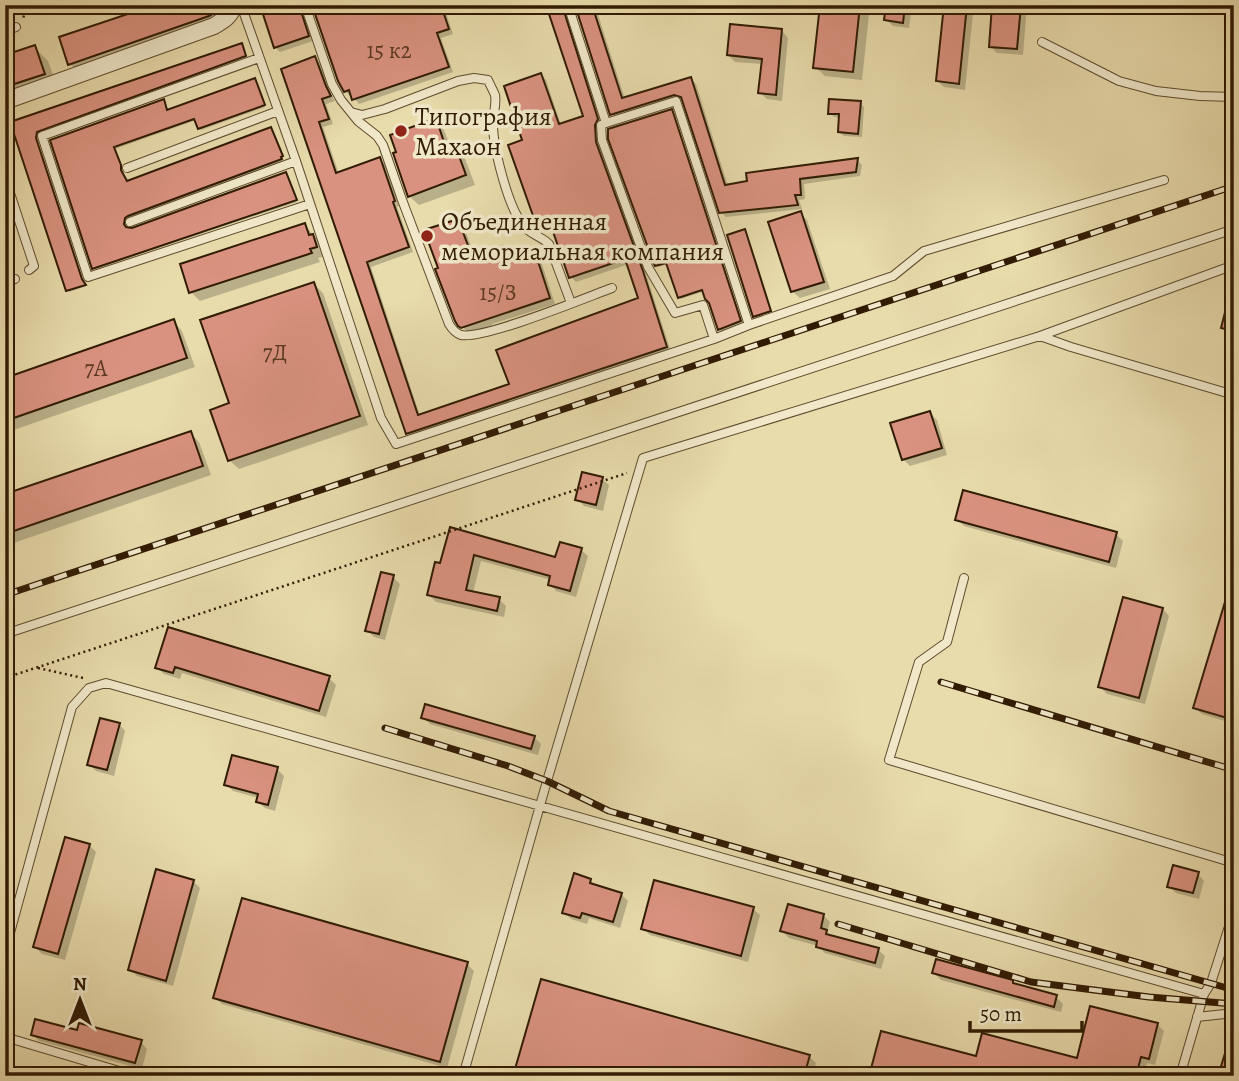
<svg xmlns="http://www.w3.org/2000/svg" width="1239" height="1081" font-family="Alegreya,serif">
<rect width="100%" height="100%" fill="#e8dbac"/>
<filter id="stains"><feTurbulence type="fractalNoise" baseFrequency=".00286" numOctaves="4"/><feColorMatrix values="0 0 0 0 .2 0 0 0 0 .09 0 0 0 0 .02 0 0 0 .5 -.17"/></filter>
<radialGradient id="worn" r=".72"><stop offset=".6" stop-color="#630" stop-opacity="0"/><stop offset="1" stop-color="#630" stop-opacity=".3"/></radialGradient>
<path fill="#0003" d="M140 5H224L227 13 215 21 75 69 70 64 142 11Z
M285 5H306L303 10 313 41 280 52 275 47Z
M314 5H462L445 10 453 34 441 38 453 72 359 104 352 95 350 96 345 91Z
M548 5H568L566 13 602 125 599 130 600 149 647 277 671 352 412 438 407 433 283 70 315 58 320 63 330 93 335 101 326 104 333 124 323 127 339 174 380 159 385 164 399 206 397 207 413 252 371 267 420 416 511 386 640 299 629 264 576 282 571 277 554 228 543 231 538 226 524 141 541 75 546 80 561 125 586 117Z
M577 5H595L625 99 691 79 696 84 728 186 857 160 862 165 860 176 804 184 805 199 799 200 802 209 726 217 721 212 684 100 680 99 617 119 612 114Z
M822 5H870L862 80 825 76 815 67Z
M888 5H912L909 28 893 26 886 20Z
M945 5H974L965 90 944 87 937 81Z
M994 5H1027L1023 55 997 53 990 46Z
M782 31 788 38 782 101 767 99 760 93 763 64 735 62 728 55Z
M243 46 247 57 38 134 37 141 83 282 86 286 69 292 12 123Z
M34 47 48 61 58 88 5 106V57Z
M256 82 265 107 201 130 196 120 115 149 122 168V173L127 183 270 129 282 161 130 217 126 220 124 227 132 230 286 174 297 202 95 269 52 141 165 103 168 112Z
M860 103 864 107 862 137 844 136 839 132 840 118 834 117 830 113Z
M673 113 741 323 721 331 704 291 681 299 668 264 658 267 657 265Z
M435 120 444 130 451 148 455 147 464 156 475 185 419 205 409 196Z
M800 213 807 220 830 289 800 298 793 292 770 223Z
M458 221 464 227 475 257 503 248 509 254 511 259 533 251 540 258 555 304 492 324V326L469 333 458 323Z
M305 225 322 245 326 256 318 258 320 262 200 301 191 292Z
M314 284 323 293 368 425 239 469 229 460 231 404Z
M1234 285V335L1229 334 1223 327Z
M173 321 182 331 195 367 5 433V379Z
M930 413 937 420 947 455 910 466 903 459Z
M190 433 199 442 211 475 5 546V496Z
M602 479 609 485 603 511 584 506 577 499Z
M957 519 1116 534 1123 541 1116 568 964 526Z
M451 529 557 559 581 550 588 556 576 597 556 591 550 584 551 580 481 561 473 593 499 599 506 606 504 617 436 602 429 595 441 565Z
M393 577 400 584 385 640 374 637 367 630Z
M1234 594V724L1202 714 1195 708Z
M1163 609 1169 616 1145 704 1107 694 1100 687Z
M169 629 329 678 336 685 326 717 182 673 180 679 164 674 157 667Z
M423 717 534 737 541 744 538 755 430 724Z
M119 724 125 731 114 776 96 771 89 764Z
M277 769 284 776 275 811 265 808 258 802 259 798 233 791 226 784Z
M5 801 10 806 5 824Z
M89 845 96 852 65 960 42 954 35 947Z
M1198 874 1204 881 1199 899 1176 893 1169 886Z
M590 880 596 886 621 894 628 901 620 928 589 918 587 924 571 919 564 912Z
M193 881 200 888 173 986 137 976 130 969Z
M753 909 760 915 748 962 650 935 643 928Z
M824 916 830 922 827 933 832 937 878 950 885 956 881 969 825 953 818 946 789 938 782 931Z
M467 964 474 971 447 1068 222 1004 215 997Z
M934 973 1013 982 1017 986 1056 997 1063 1004 1061 1012 941 980Z
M1157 1024 1164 1031 1155 1065 1147 1063 1144 1076H871L977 1059 1078 1061Z
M78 1032 141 1042 147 1049 142 1069 39 1041 33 1035Z
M809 1056 816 1063 813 1076H515Z"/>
<path fill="#d9927f" stroke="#311b03" stroke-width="2" d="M138 5H223L219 10 209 16 68 65 59 37 140 10Z
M260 5H299L309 36 274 48Z
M312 5H441L449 29 437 33 449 67 352 100 349 90 344 92 338 81Z
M546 5H562L598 119 595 125 596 142 643 271 667 347 406 434 281 69 315 56 326 86 331 96 322 99 329 119 319 122 336 173 380 157 395 201 393 202 409 247 367 262 418 415 509 384 496 350 638 298 625 259 569 278 550 223 537 227 508 145 522 140 504 86 541 73 559 124 583 116Z
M575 5H592L622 98 691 77 725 185 747 181 746 173 858 158 856 172 800 179 801 195H795L798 205 719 213 681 97 674 95 610 115Z
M820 5H860L853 72 813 68Z
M886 5H905L903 23 884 20Z
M944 5H967L959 84 936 81Z
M992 5H1021L1017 49 989 47Z
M730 24 782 29 776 95 758 93 762 59 727 55Z
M242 43 246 56 37 132 36 138 82 279 86 285 66 291 10 122Z
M35 45 45 74 5 87V55Z
M255 78 265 105 198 129 194 119 114 147 121 165V170L127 181 271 127 283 156 281 157 282 159 128 216 125 218 124 224 126 227 132 228 286 172 297 200 92 269 50 140 164 99 167 110Z
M829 99 861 101 858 134 838 132 839 114H828Z
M672 109 741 321 718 330 709 303 705 299 702 290 678 298 666 263 655 266 654 264 608 139V129Z
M436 118 446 148 455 145 466 175 408 197 393 153 396 152 390 135Z
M801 211 824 282 791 292 768 222Z
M458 219 472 256 503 246 507 258 534 249 550 298 461 328 458 326 455 321 435 269 438 268 424 230Z
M305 223 309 235 313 234 317 247 310 249 312 253 189 293 180 264Z
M745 229 771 311 753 317 727 235Z
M314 282 360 416 228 461 210 410 229 403 200 320Z
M1230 293 1234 294V331L1221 328Z
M174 319 187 358 5 421V378Z
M930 411 942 448 902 460 890 423Z
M191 431 203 466 5 534V494Z
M582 472 603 477 596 505 575 500Z
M963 490 1117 532 1109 562 955 520Z
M450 527 555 557 560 542 582 548 570 591 548 585 550 576 474 555 466 590 500 597 497 611 427 595 435 562 440 563Z
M381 572 394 575 379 634 365 631Z
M1231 582 1234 583V720L1193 708Z
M1123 597 1163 608 1139 698 1098 687Z
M168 627 330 676 319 711 175 667 173 673 155 668Z
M425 704 535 736 531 749 421 718Z
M100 718 120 723 107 770 87 765Z
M232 755 278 767 268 805 256 802 258 794 224 785Z
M65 837 90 844 58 954 33 947Z
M1173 865 1199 872 1193 893 1167 887Z
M156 869 194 880 166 981 128 970Z
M574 873 591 879 590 883 622 893 613 922 582 913 580 918 562 913Z
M654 880 754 907 741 956 641 929Z
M242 898 468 962 440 1062 213 998Z
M788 904 824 914 821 928 827 930 826 934 879 948 875 963 816 947 817 941 780 931Z
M936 959 1013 980V983L1057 995 1054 1007 932 973Z
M541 979 810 1055 804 1076H513Z
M1090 1006 1158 1023 1149 1059 1141 1057 1136 1076H869L881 1031 976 1056 982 1033 1077 1058Z
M35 1019 77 1030 79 1023 142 1040 135 1063 31 1035Z
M1231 1034H1234V1076H1218Z"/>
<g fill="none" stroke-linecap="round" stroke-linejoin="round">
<defs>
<path id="service" d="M241 5 296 161 381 418 396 444 714 339 749 325 893 276 924 251 1164 180
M305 5 332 84 341 100 358 121 377 136 383 145 401 197 449 324C452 329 455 333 461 335 483 340 585 298 612 288
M568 5 606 123 601 125 602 140 648 267 675 313 703 305 714 339
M5 31 16 27
M1042 42 1119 81 1156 91 1200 96 1234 97
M259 58 42 136 88 277 310 204
M351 112 362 115 385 109 458 81 474 78 488 80C490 85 493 90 495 95 497 105 492 117 493 127 494 150 508 207 523 225 529 234 541 236 549 244L571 303
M606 123 676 101 749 325
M127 168 278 111
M5 178 34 266 29 270
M130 222 296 161
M5 282 15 279
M1040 336 1234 265
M964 578 947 642 919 662 889 760 1234 863
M5 634 1234 229
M5 951 72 707 89 688 106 683 1204 994
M1197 1017 1234 1013
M5 1037 136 1076
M463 1076 547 781 643 458 1040 336 1071 347 1234 395
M1180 1076 1204 994 1211 983 1234 911"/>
<path id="minor" d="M5 101 214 26C224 20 231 16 234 5"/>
</defs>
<use href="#service" stroke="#5f4b2d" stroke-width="10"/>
<use href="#minor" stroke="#5f4b2d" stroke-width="18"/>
<path stroke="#311b03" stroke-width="2.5" stroke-dasharray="2 3.5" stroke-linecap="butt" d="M23 5 25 11 23 19
M38 668 83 678
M5 678 627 473"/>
<use href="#service" stroke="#f0e8c9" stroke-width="8"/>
<use href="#minor" stroke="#f0e8c9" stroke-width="16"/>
<defs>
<path id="rail" d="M5 595 1234 186
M941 682 1234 770
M385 728 508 766 547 781 609 811 1234 990
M838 924 1031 982 1149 997 1234 1004"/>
</defs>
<use href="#rail" stroke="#311b03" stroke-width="7"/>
<use href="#rail" stroke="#f0e8c9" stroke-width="4.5" stroke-dasharray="13" stroke-linecap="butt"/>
</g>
<g fill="#8f2418" stroke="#f0e8c9" stroke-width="2.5">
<circle cx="401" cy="131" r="7"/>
<circle cx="427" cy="236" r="7"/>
</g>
<g text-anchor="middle" stroke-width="7" stroke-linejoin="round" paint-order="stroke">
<g font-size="23" fill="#5b3922">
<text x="389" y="58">15 к2</text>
<text x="498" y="300">15/З</text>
<text x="275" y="360">7Д</text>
<text x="96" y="376">7А</text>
</g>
<g font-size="26" fill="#311b03" stroke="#f0e8c9" text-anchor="start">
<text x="415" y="125">Типография<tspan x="415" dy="30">Махаон</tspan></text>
<text x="441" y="230">Объединенная<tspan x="441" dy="30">мемориальная компания</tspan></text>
</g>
</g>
<rect width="1239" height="1081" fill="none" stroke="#e8dbac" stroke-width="28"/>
<rect x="7" y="7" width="1225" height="1067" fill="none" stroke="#311b03" stroke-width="3.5"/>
<rect x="14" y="14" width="1211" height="1053" fill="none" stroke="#311b03" stroke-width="2"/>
<g transform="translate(80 1000)" stroke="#f0e8c9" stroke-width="5" paint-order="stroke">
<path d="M0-5L12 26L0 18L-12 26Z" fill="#311b03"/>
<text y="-10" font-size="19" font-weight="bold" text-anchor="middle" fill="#311b03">N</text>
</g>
<path d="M970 1021v10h112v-10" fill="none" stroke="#311b03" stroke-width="3.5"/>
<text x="980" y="1021" font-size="21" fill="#311b03" stroke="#f0e8c9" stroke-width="5" paint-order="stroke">50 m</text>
<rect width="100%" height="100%" filter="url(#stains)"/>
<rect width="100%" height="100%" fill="url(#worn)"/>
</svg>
